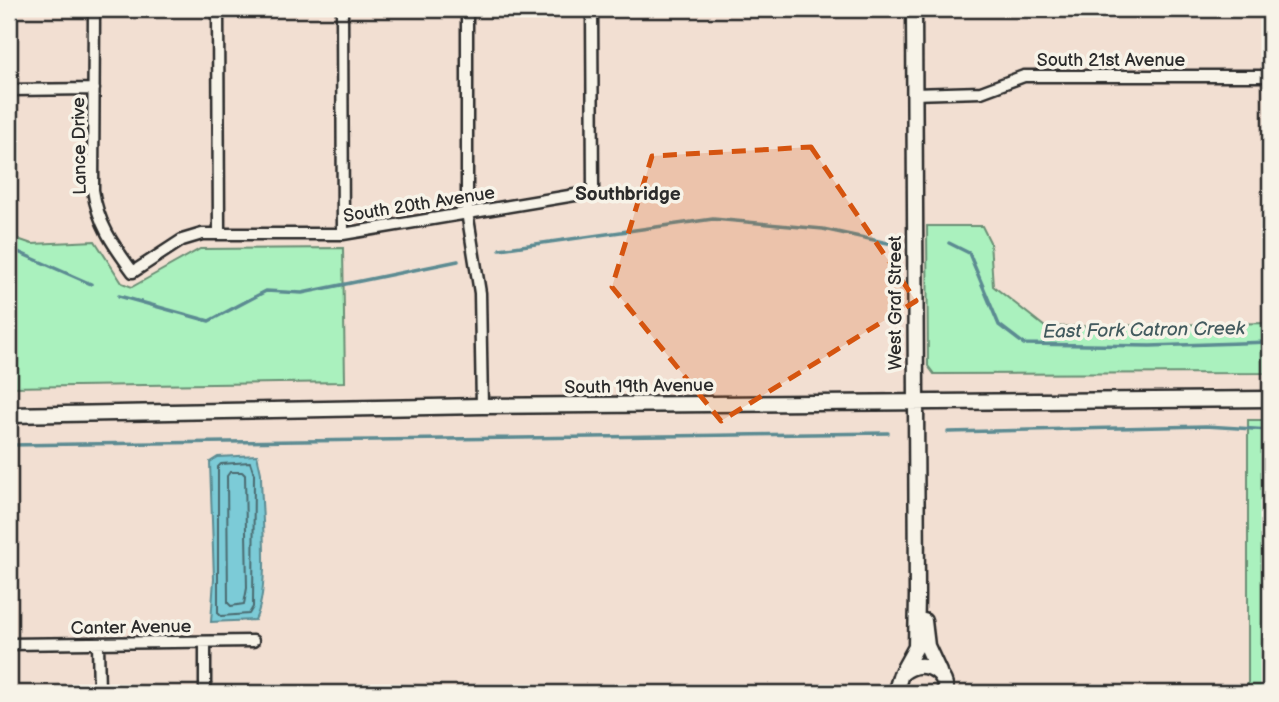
<svg xmlns="http://www.w3.org/2000/svg" width="1279" height="702" font-family="'Balsamiq Sans',sans-serif">
<rect width="100%" height="100%" fill="#f2dfd2"/>
<filter id="ink" filterUnits="userSpaceOnUse"><feTurbulence type="fractalNoise" baseFrequency=".0143" numOctaves="2"/><feDisplacementMap in="SourceGraphic" scale="14" xChannelSelector="R" yChannelSelector="G"/><feConvolveMatrix kernelMatrix="1 2 1 2 8 2 1 2 1" color-interpolation-filters="sRGB"/></filter>
<g filter="url(#ink)">
<path fill="#aaf1be" stroke="#6a8e74" stroke-width="2" d="M927 226H982L990 242 993 286 1045 327 1270 323V373L934 374 928 366Z
M9 236 32 244 95 241 122 283 132 287 200 249 343 248 345 382 9 387Z
M1248 420H1270V693H1248Z"/>
<path fill="#7bcbd7" stroke="#5b8b92" stroke-width="2" d="M257 455 261 473C261 511 271 588 255 620L211 622 214 579 210 462 218 457Z"/>
<g fill="none" stroke-linecap="round" stroke-linejoin="round">
<path stroke="#4b6b70" stroke-width="2" d="M250 462 254 474 253 607 249 614 221 616 218 613V467L221 464Z
M230 472H242L245 475 247 588 244 604 231 606 228 603 227 476Z"/>
<path stroke="#5b8b92" stroke-width="3.5" d="M949 243 969 253 999 325 1024 344 1150 346 1270 342
M9 248 91 284
M500 249 713 219 823 229 897 245
M119 296 209 321 266 291 302 293 458 261
M948 432 1206 426 1270 430
M9 445 888 433"/>
<defs>
<path id="street" d="M94 9 93 190C98 224 113 245 133 272L182 240 202 234H343L593 192 592 9
M218 9 219 233
M342 9 343 234
M467 9V212L480 293 482 406
M9 90 94 89
M913 94 981 92 1024 76H1270
M205 642V693
M98 643 99 693
M9 644 253 641"/>
<path id="secondary" d="M9 415 482 406 1270 399
M924 621 927 646 939 672
M901 674 916 647 917 596 914 9
M895 693 901 674C920 657 946 668 946 693"/>
</defs>
<use href="#street" stroke="#2b2b2b" stroke-width="15"/>
<use href="#secondary" stroke="#2b2b2b" stroke-width="19"/>
<use href="#street" stroke="#f7f3e8" stroke-width="10"/>
<use href="#secondary" stroke="#f7f3e8" stroke-width="14"/>
</g>
</g>
<path fill="#d5540f" fill-opacity="0.2" stroke="#d5540f" stroke-width="5" stroke-dasharray="14 9" stroke-linejoin="round" d="M811 147 916 301 721 421 612 287 652 156Z"/>
<g text-anchor="middle" stroke-width="7" stroke-linejoin="round" paint-order="stroke">
<g font-size="18" fill="#2b2b2b" stroke="#f7f3e8">
<text x="1111" y="66">South 21st Avenue</text>
<text transform="translate(79 146) rotate(-91)" y="6">Lance Drive</text>
<text transform="translate(419 204) rotate(-9)" y="6">South 20th Avenue</text>
<text transform="translate(895 303) rotate(-90)" y="6">West Graf Street</text>
<text transform="translate(639 386) rotate(-1)" y="6">South 19th Avenue</text>
<text transform="translate(131 627) rotate(-1)" y="6">Canter Avenue</text>
</g>
<g font-size="19" font-weight="bold" fill="#2b2b2b" stroke="#f7f3e8">
<text x="628" y="200">Southbridge</text>
</g>
<g font-size="19" font-style="italic" fill="#435b5f" stroke="#f7f3e8">
<text transform="translate(1144 329) rotate(-1)" y="7">East Fork Catron Creek</text>
</g>
</g>
<rect width="1279" height="702" fill="none" stroke="#f7f3e8" stroke-width="35"/>
<rect x="18" y="18" width="1244" height="667" fill="none" stroke="#2b2b2b" stroke-width="2.5" filter="url(#ink)"/>
</svg>
